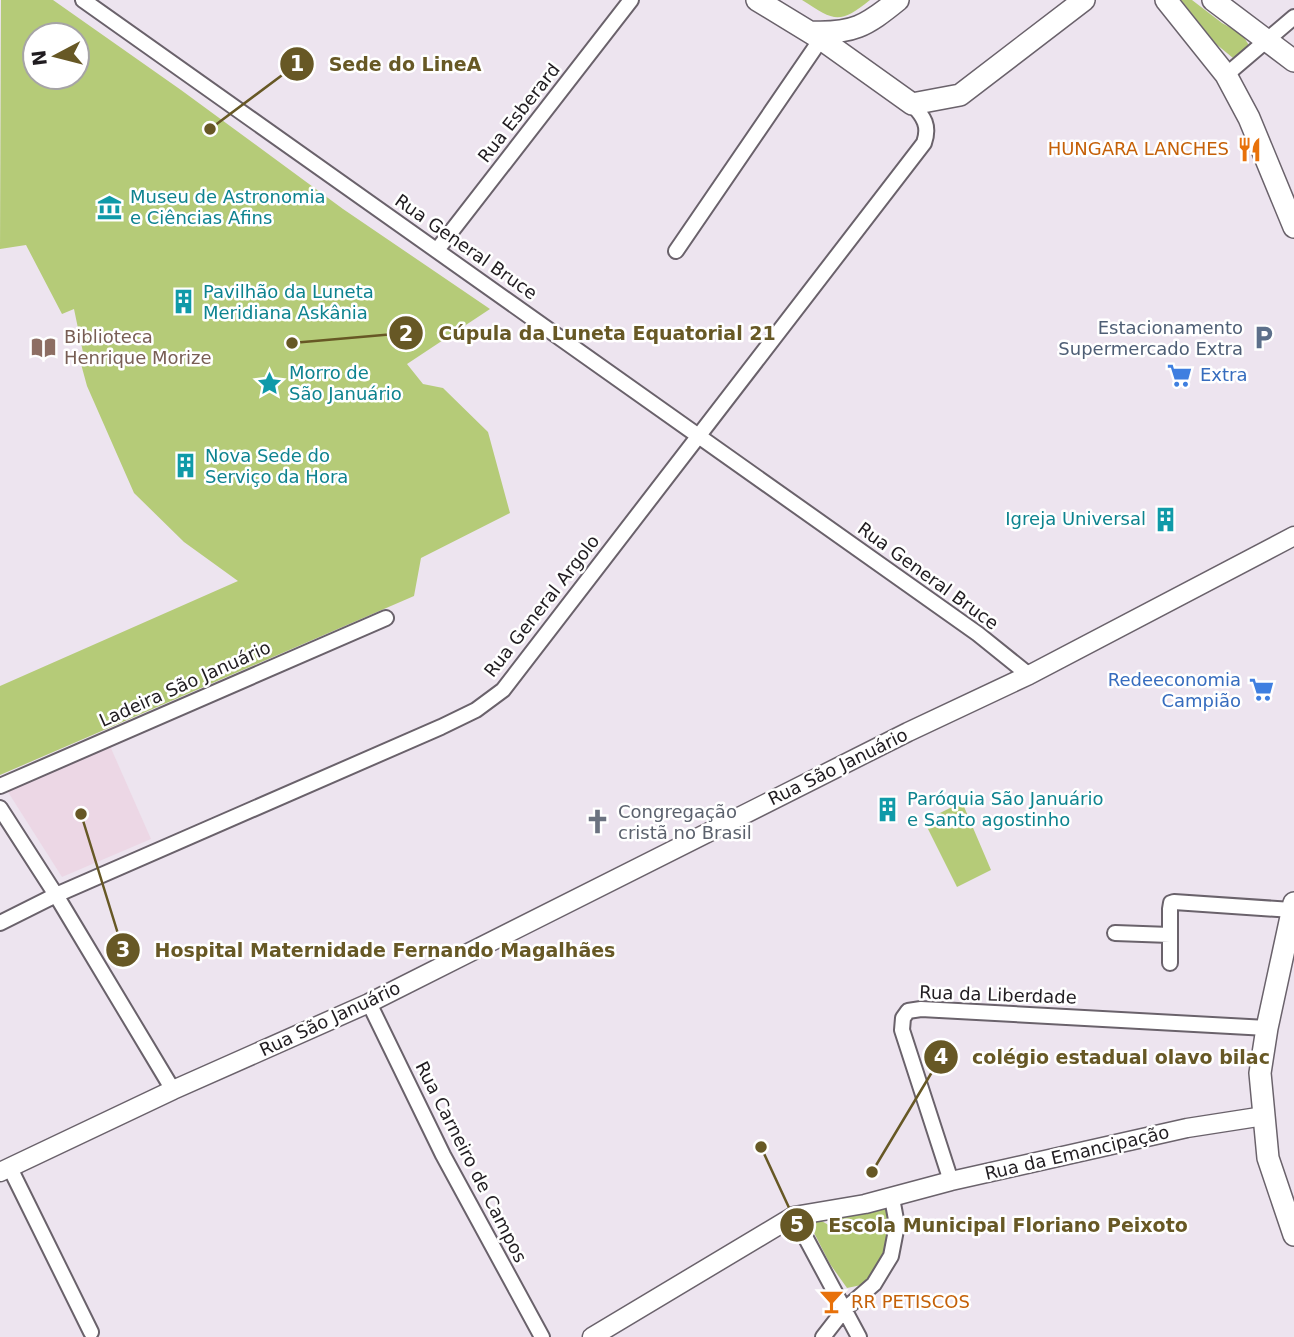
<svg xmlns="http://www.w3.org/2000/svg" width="1294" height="1337" font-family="'DejaVu Sans',sans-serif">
<rect width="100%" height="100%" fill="#ede4ef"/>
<path fill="#ecd7e5" d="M110 746 151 839 62 877 8 792Z"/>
<path fill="#b5cb78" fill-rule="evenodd" d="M1 0H53L181 90 343 209 490 309 407 364 423 384 443 388 488 432 510 513 421 558 414 596 0 775V686L238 581 184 542 134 493 87 386 81 364 85 362 74 309 62 314 26 245 0 249ZM35 35H77V77H35Z
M802 0H870C838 26 834 20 802 0Z
M1181 0H1192L1222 23 1242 34 1250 47 1233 58 1216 44Z
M962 802 991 870 957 887 924 821Z
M880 1207 888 1211C893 1240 881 1260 866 1284L847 1288 830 1264 811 1227 818 1219 834 1228 841 1214Z"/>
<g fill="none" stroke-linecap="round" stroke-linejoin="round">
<defs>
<path id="minor" d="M83 0 978 634 1029 675
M1226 75 1294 17
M437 250 631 0
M676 251 821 39
M0 786 386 618
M0 808 56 895 173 1090
M0 923 56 895 441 727 476 710 503 690 924 143C930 126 924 117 912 104
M1115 933 1170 935
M1170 963V909L1171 903 1174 902 1292 910
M369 1003 443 1155 542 1337
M10 1168 91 1332
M951 1181 902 1030 903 1018 908 1011 921 1009 1267 1028
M794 1216 859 1337
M823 1337 844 1310 874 1284 891 1256 897 1225 892 1198"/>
<path id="tertiary" d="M0 1172 173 1090 369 1003 908 732 1029 675 1294 536
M592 1337 794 1216 865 1204 951 1181 1187 1128 1264 1116"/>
<path id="primary" d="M757 0 821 39 912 104 960 95 1084 0
M1166 0 1226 75 1249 118 1294 227
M1213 0 1294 61
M810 32C853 34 866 26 898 0
M1294 903 1267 1028 1260 1073 1268 1158 1294 1235"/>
</defs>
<use href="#minor" stroke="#6a626b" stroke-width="18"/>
<use href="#tertiary" stroke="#6a626b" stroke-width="21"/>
<use href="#primary" stroke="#6a626b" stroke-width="24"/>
<use href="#minor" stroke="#fff" stroke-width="14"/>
<use href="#tertiary" stroke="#fff" stroke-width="18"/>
<use href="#primary" stroke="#fff" stroke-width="21"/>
</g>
<defs>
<symbol id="restaurant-bare" viewBox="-9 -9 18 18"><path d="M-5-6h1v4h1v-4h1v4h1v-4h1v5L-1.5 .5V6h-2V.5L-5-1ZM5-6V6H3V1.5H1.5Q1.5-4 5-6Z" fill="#e8710a" stroke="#fff" stroke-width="2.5" paint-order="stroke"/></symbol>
<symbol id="museum-bare" viewBox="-9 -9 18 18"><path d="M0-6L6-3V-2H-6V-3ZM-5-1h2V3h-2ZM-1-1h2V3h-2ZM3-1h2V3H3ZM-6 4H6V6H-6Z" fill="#0f9aa8" stroke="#fff" stroke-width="2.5" paint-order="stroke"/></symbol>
<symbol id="building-bare" viewBox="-9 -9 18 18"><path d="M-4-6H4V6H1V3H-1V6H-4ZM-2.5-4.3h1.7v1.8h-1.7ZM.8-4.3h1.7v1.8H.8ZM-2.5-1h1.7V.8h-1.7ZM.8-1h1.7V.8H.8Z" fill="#0f9aa8" stroke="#fff" stroke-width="2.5" paint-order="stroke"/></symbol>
<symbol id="parking-bare" viewBox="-9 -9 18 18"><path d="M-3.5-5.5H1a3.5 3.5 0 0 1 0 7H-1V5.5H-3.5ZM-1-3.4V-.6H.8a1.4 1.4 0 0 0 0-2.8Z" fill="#5c6f8a" stroke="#fff" stroke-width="2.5" paint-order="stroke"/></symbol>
<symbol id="library-bare" viewBox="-9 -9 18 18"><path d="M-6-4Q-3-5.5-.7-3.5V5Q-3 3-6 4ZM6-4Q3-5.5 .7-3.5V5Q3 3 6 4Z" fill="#8d6e63" stroke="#fff" stroke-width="2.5" paint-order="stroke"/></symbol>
<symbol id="supermarket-bare" viewBox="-9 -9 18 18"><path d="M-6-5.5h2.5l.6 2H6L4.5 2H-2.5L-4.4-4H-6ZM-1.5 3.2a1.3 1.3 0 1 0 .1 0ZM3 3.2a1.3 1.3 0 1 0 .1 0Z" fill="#3f7fe0" stroke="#fff" stroke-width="2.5" paint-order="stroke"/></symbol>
<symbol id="sight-bare" viewBox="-9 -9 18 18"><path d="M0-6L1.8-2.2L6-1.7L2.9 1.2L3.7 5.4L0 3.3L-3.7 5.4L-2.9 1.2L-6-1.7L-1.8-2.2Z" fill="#0f9aa8" stroke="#fff" stroke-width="2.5" paint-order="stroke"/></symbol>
<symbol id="church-bare" viewBox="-9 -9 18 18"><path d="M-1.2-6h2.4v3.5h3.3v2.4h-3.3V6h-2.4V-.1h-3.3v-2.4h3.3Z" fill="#6b7280" stroke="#fff" stroke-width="2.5" paint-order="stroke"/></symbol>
<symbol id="bar-bare" viewBox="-9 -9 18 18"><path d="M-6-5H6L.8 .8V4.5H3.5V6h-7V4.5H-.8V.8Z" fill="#e8710a" stroke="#fff" stroke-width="2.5" paint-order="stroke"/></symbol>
</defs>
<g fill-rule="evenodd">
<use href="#restaurant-bare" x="1232" y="132" width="35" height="35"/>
<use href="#museum-bare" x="92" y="190" width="35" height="35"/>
<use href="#building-bare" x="166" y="284" width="35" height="35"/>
<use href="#parking-bare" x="1246" y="320" width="35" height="35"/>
<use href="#library-bare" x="26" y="330" width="35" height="35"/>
<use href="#supermarket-bare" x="1162" y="358" width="35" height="35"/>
<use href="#sight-bare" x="252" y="366" width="35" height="35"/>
<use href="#building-bare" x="168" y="448" width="35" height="35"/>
<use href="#building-bare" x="1148" y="502" width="35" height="35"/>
<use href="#supermarket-bare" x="1244" y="672" width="35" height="35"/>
<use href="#building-bare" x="870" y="792" width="35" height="35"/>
<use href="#church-bare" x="580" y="804" width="35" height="35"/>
<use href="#bar-bare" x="814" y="1284" width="35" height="35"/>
</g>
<g text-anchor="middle" stroke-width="5" stroke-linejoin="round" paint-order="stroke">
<g font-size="18" fill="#201c20" stroke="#fff">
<text transform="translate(519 113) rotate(-52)" y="6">Rua Esberard</text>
<text transform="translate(466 247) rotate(35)" y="6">Rua General Bruce</text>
<text transform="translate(928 576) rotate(36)" y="6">Rua General Bruce</text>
<text transform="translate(542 606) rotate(-52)" y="6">Rua General Argolo</text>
<text transform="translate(185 684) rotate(-24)" y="6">Ladeira São Januário</text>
<text transform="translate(838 767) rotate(-26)" y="6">Rua São Januário</text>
<text transform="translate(998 995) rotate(2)" y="6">Rua da Liberdade</text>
<text transform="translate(330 1019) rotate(-25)" y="6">Rua São Januário</text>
<text transform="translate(1077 1153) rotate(-13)" y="6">Rua da Emancipação</text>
<text transform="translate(471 1162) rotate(63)" y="6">Rua Carneiro de Campos</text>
</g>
<g font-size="18" fill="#c56008" stroke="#fff" text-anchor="end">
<text x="1229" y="155">HUNGARA LANCHES</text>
<text x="851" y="1308" text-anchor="start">RR PETISCOS</text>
</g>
<g font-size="18" fill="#0d838f" stroke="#fff" text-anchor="start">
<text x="130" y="203">Museu de Astronomia<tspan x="130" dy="21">e Ciências Afins</tspan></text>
<text x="203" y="298">Pavilhão da Luneta<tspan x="203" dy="21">Meridiana Askânia</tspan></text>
<text x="289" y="379">Morro de<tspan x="289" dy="21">São Januário</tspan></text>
<text x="205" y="462">Nova Sede do<tspan x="205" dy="21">Serviço da Hora</tspan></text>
<text x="1146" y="525" text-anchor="end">Igreja Universal</text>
<text x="907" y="805">Paróquia São Januário<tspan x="907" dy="21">e Santo agostinho</tspan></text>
</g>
<g font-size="18" fill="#4e5e75" stroke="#fff" text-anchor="end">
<text x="1243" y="334">Estacionamento<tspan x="1243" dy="21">Supermercado Extra</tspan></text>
</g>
<g font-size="18" fill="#785e54" stroke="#fff" text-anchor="start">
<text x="64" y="343">Biblioteca<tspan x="64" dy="21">Henrique Morize</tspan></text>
</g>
<g font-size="18" fill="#366cbe" stroke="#fff" text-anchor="start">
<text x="1200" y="381">Extra</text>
<text x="1241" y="686" text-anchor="end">Redeeconomia<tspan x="1241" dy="21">Campião</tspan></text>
</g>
<g font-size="18" fill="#5b616d" stroke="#fff" text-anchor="start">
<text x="618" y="818">Congregação<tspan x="618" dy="21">cristã no Brasil</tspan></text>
</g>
</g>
<path fill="none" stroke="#675825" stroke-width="2.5" d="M210 129L297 64M292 343L406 333M81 814L123 950M872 1172L941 1057M761 1147L797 1225"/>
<g fill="#675825" stroke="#fff" stroke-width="2.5">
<circle cx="210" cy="129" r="7"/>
<circle cx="292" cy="343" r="7"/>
<circle cx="81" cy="814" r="7"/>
<circle cx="872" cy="1172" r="7"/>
<circle cx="761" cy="1147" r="7"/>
<circle cx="297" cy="64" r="18"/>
<circle cx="406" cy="333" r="18"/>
<circle cx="123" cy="950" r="18"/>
<circle cx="941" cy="1057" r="18"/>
<circle cx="797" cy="1225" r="18"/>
</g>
<g font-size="21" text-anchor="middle" font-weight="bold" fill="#fff">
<text x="297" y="71">1</text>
<text x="406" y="341">2</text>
<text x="123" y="957">3</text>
<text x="941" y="1064">4</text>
<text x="797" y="1232">5</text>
</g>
<g font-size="19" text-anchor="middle" font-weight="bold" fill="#675825" stroke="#fff" stroke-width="5" stroke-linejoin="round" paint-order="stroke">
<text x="405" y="71">Sede do LineA</text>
<text x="607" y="340">Cúpula da Luneta Equatorial 21</text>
<text x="385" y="957">Hospital Maternidade Fernando Magalhães</text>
<text x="1121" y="1064">colégio estadual olavo bilac</text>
<text x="1008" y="1232">Escola Municipal Floriano Peixoto</text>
</g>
<g transform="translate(56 56) rotate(263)"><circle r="33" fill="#ffffff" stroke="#a6a4a6" stroke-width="2"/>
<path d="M0-5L12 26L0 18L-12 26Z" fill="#675825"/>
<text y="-10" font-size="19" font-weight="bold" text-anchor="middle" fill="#201c20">N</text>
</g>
</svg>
